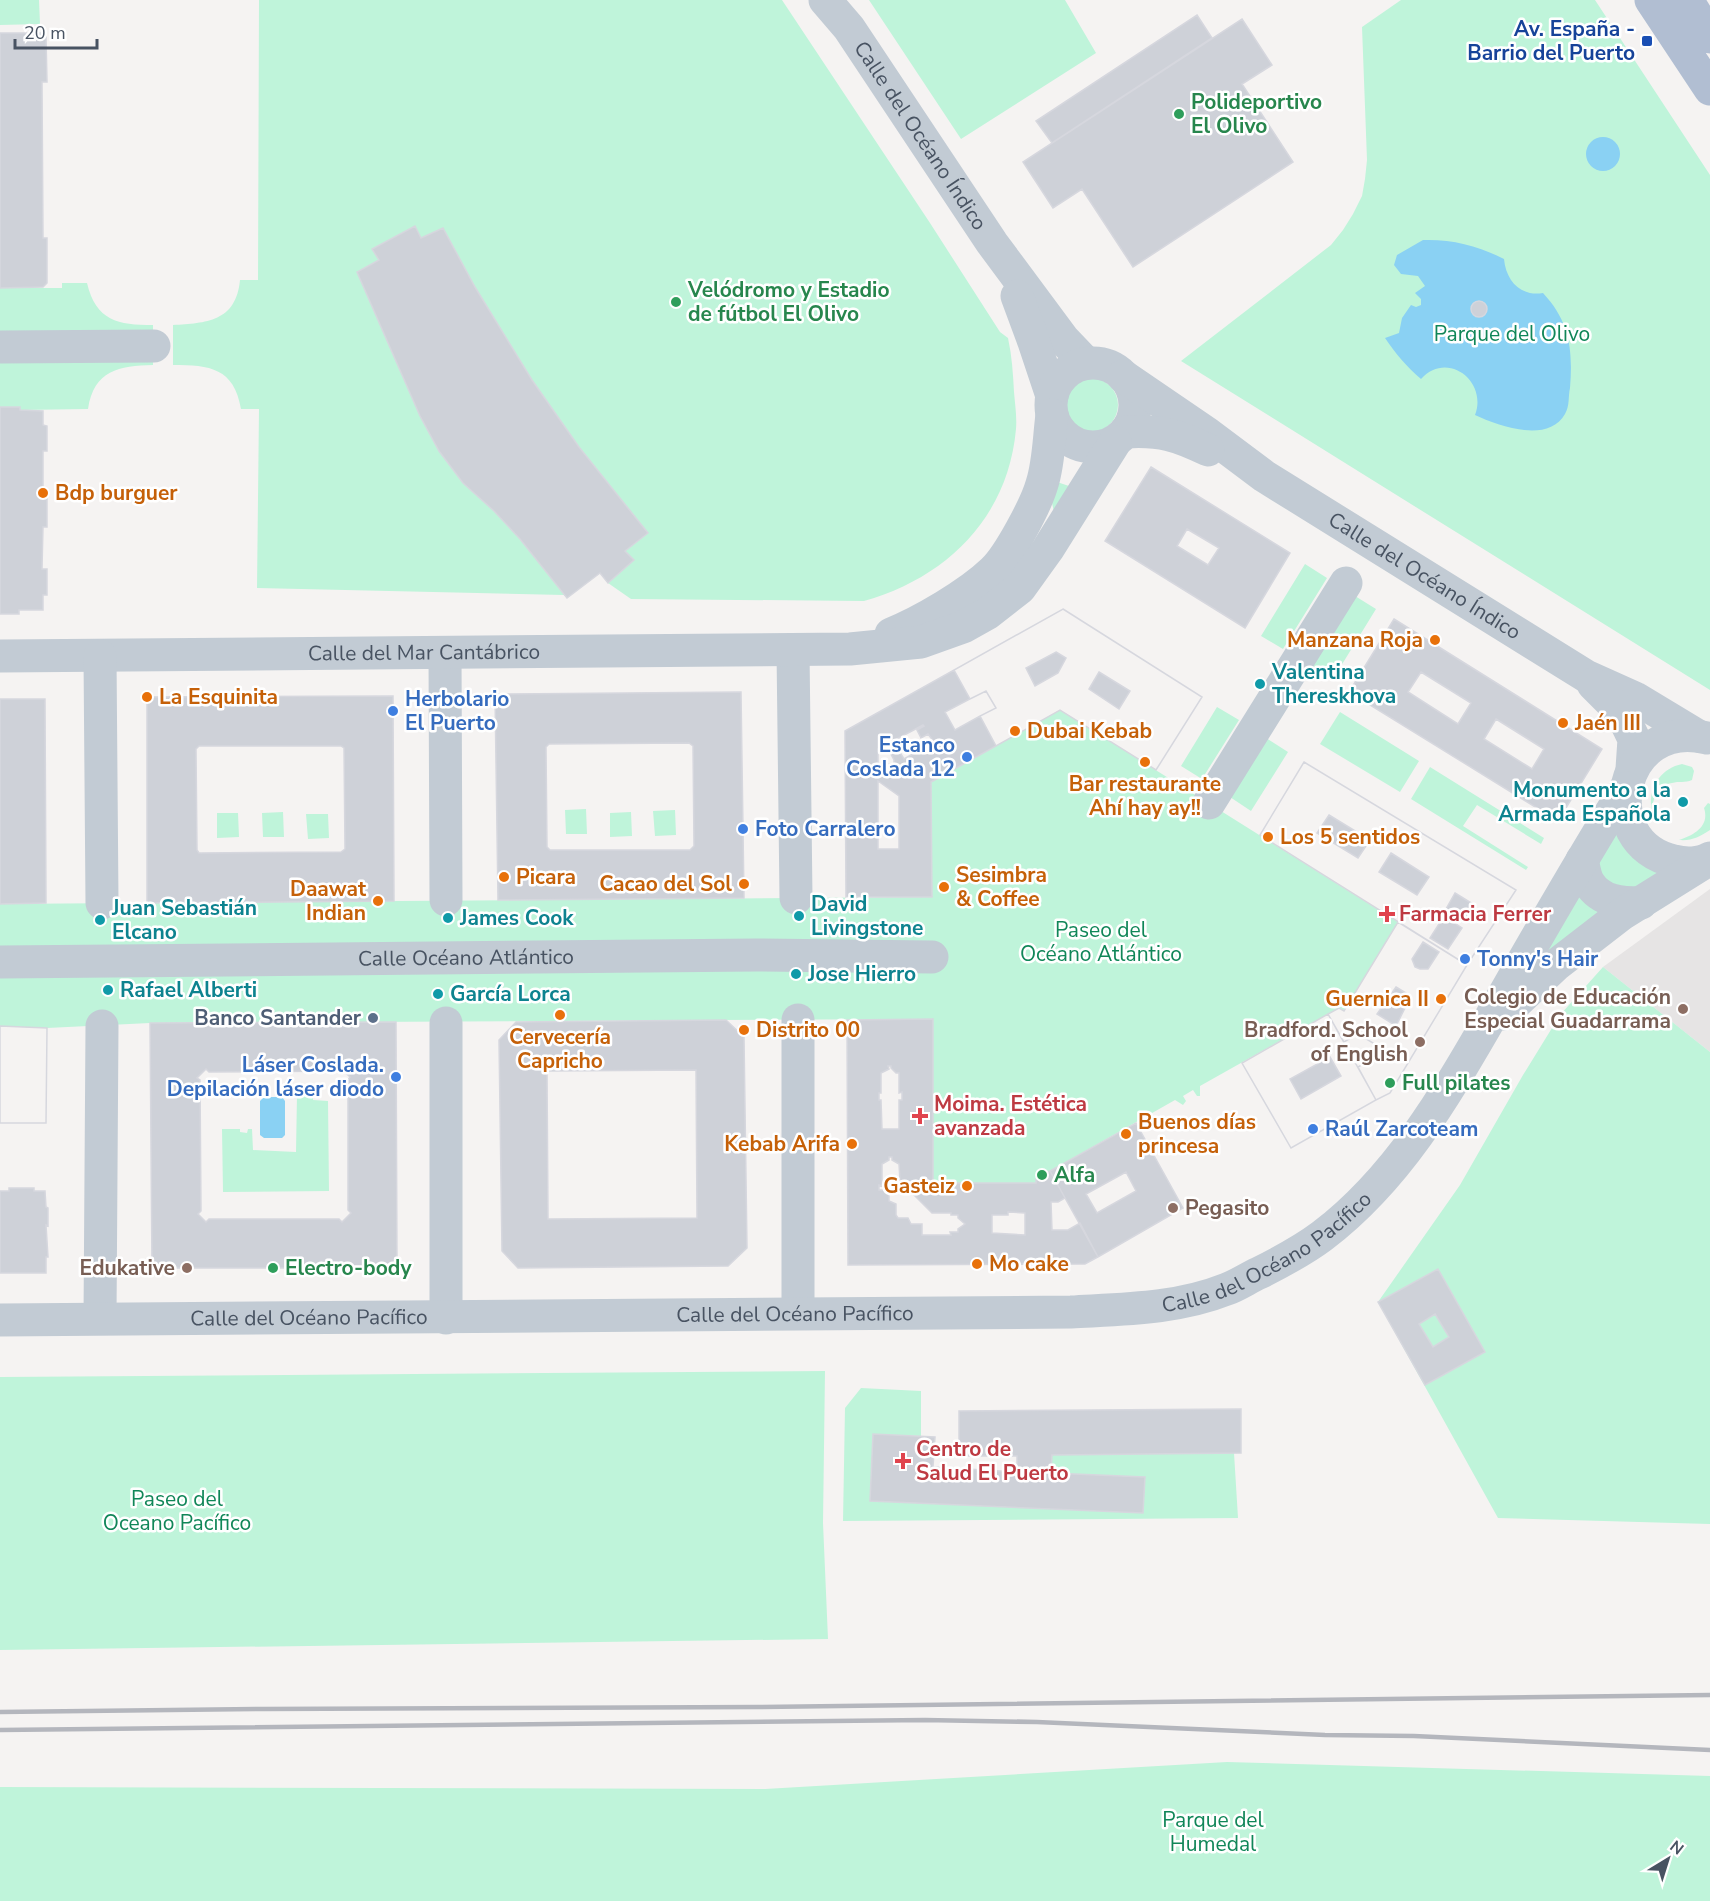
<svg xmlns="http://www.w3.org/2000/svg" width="1710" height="1901" font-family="'Nunito Sans',sans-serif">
<rect width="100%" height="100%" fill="#f5f3f2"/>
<path fill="#e6e4e4" d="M1710 889V1052L1603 967Z"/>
<path fill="#bff4da" d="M0 0H39L40 24 0 25Z
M259 0H782L930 223 1000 332 1008 338C1012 356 1013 374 1014 392 1015 404 1017 417 1016 429 1008 518 946 578 864 601L631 599 608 583 600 573 567 598 564 595 257 588 259 409H241C234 368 210 365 173 365V325C206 323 236 322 240 280H258Z
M869 0H1065L1096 53 961 139Z
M1401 0H1595L1710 175V690L1181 361 1331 245 1343 230 1353 214 1362 196 1365 179 1367 160 1362 27Z
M62 283H87C96 321 118 325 153 325V365C119 366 94 370 88 409L20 410 19 407H0V288H62Z
M1064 405a27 27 0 1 1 54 0a27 27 0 1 1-54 0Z
M1051 480 1075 488 1056 521 1052 503Z
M1305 564 1327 578 1283 649 1261 636Z
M1355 596 1376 609 1333 679 1311 666Z
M1217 707 1239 720 1202 779 1181 766Z
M1060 710 1398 922 1344 1011 1339 1008 1200 1086V1096H1197L1193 1090 1183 1096 1186 1101 1183 1105 1175 1100 1036 1179V1183H933V1019L150 1023 47 1028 0 1026V904L932 897 931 782Z
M1340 712 1419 761 1400 792 1320 744Z
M1266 738 1288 752 1251 811 1230 797Z
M1682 764 1692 767 1694 771 1692 780C1685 783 1679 781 1672 783 1657 785 1652 800 1652 813 1647 790 1659 769 1682 764Z
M1430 767 1544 838 1541 844 1477 805 1463 826 1528 867 1526 870 1411 799Z
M1708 803 1710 804V830C1699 837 1692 841 1679 840 1694 835 1710 826 1704 808Z
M586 809 587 834H566L565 810Z
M675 810 676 835 655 836 653 811Z
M283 812 284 837H263L262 813Z
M631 812 632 836 610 837V813Z
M217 813H238L239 837 217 838Z
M306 814H328L329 838 308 839Z
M1616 829 1659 872 1637 887 1616 892 1596 866Z
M1578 889 1606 907 1545 956Z
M1603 967 1710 1052V1524L1498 1518 1378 1302 1460 1185 1523 1075 1560 1015Z
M297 1095H313V1100L328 1101 329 1191 223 1192 222 1129H240V1132L247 1133 248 1129H252L253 1150 296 1152Z
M825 1371 823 1523 828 1639 0 1650V1377Z
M861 1388 921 1391V1436L873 1434 871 1501 1142 1513 1051 1473 1052 1455 1234 1453 1238 1518 843 1521 845 1408Z
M1227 1762 1710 1776V1901H0V1787L765 1789Z"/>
<path fill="#8ad1f3" d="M1586 154a17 17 0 1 1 34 0a17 17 0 1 1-34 0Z
M1423 240C1452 239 1479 246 1504 259 1506 281 1521 297 1543 293 1570 322 1573 350 1570 388 1568 397 1570 405 1565 414 1548 444 1499 426 1475 415 1488 381 1447 350 1421 379 1407 367 1395 353 1385 338L1399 333 1402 318 1411 305 1416 307 1421 305V299L1415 293 1425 286 1418 276 1401 274 1394 265 1397 255Z
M264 1097H282L285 1101V1135L282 1138H264L260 1135V1101Z"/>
<path fill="#ced1d8" stroke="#d6d7de" stroke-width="1.5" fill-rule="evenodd" d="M1197 15 1212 38 1052 143 1036 121Z
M1242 19 1272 65 1242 84 1293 162 1133 267 1082 189 1053 208 1023 162Z
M0 33H42L46 37 47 82H42L43 238H47V283L43 287 0 288Z
M415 226 421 238 443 228 475 287 532 380 579 447 648 533 625 551 634 560 608 583 600 573 567 598 520 539 494 511 463 483 439 451 420 416 357 272 379 260 372 249Z
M1471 309a8 8 0 1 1 16 0a8 8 0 1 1-16 0Z
M0 407H20V410L43 411V425L47 426V451H43V494H47V527H43L42 569H47V595H43V610H19V614H0Z
M1151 467 1290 553 1245 628 1105 541ZM1187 529 1219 548 1208 565 1177 546Z
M1063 609 1202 697 1156 770 1060 710 996 746 980 716 996 708 986 691 970 699 954 670ZM1056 652 1066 658 1058 673 1035 686 1026 668ZM1099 672 1130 691 1119 709 1089 689Z
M1063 609 1202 697 1156 770 1060 710 996 746 980 716 996 708 986 691 970 699 954 670Z
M1394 619 1602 749 1558 821 1349 692ZM1421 672 1471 703 1458 724 1408 692ZM1496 719 1544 749 1532 769 1484 739Z
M954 670 970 699 945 712 955 730 980 716 996 746 931 782 932 897H846L845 731ZM923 725 924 726 917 730 921 738 928 734 934 742 904 759 893 741ZM886 745 894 760V764L878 765V749ZM878 781 899 796V849H878Z
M741 692 744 898 498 900 495 694ZM689 743 693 746 694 846 690 850H550L547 847 546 747 549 744Z
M393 696 394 901 147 903V697ZM199 746H341L344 748 345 849 341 852 199 853 197 850 196 749Z
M0 699H45L46 903 0 904Z
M1304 762 1516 890 1467 965 1260 835ZM1329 815 1370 840 1358 858 1317 833ZM1391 853 1429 877 1417 895 1379 872ZM1455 893 1473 904 1463 920 1446 909ZM1444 916 1462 928 1448 949 1430 938Z
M1304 762 1516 890 1467 965 1260 835Z
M1398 922 1467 965 1390 1093 1376 1100 1358 1067 1370 1060 1378 1046 1355 1032 1351 1038 1344 1042 1328 1014 1339 1008 1344 1011ZM1423 942 1439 952 1428 969H1420L1415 967 1412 959ZM1396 987 1411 996 1396 1026 1377 1014Z
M1398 922 1467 965 1390 1093 1376 1100 1358 1067 1370 1060 1378 1046 1355 1032 1351 1038 1344 1042 1328 1014 1339 1008 1344 1011Z
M1328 1014 1376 1100 1291 1148 1242 1063ZM1330 1057 1341 1076 1301 1099 1290 1079Z
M1328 1014 1376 1100 1291 1148 1242 1063Z
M933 1019V1183H1036V1179L1050 1171 1065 1198 1058 1202H1051L1052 1230H1068L1080 1223 1098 1257 1085 1264 848 1265 847 1020ZM888 1066H891V1068L896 1073H899V1093L902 1092V1100H899V1129H882L881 1100H879V1093H881V1073L889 1069ZM889 1157H892V1160L899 1164 900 1181 932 1213H951V1215H958V1218L965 1224 958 1229V1232H950L951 1235H922V1224H911L908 1218H898L896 1215V1204L889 1201V1190H879V1185L882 1186V1164L889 1160ZM1008 1212 1025 1213V1235L992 1233V1215H1008Z
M726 1020 744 1037 747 1248 728 1266 518 1268 502 1251 499 1040 516 1022ZM696 1070 697 1218 548 1219 547 1071Z
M396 1022 397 1268H152L150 1023ZM341 1068 350 1077 348 1080V1210L351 1213 342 1222 339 1219H209L206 1222 198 1214 201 1211 200 1080 197 1078 206 1069 209 1072 339 1071Z
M0 1026 47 1028 46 1123H0Z
M0 1026 47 1028 46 1123H0Z
M1136 1123 1183 1208 1098 1257 1050 1171ZM1126 1172 1136 1191 1097 1213 1086 1194Z
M9 1188H34V1191H45L46 1207 48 1208V1226L46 1225 48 1257H46V1273H0V1191H9Z
M1438 1269 1485 1352 1425 1385 1378 1302ZM1435 1314 1449 1337 1433 1347 1419 1324Z
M1241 1409V1453L1052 1455 1051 1473 1145 1477 1143 1513 870 1501 873 1434 935 1437 933 1467 1017 1472V1456H959V1411Z"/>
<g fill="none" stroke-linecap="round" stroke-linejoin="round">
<g stroke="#c2cbd4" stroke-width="33">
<path id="s1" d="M825 0 849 28 992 243 1064 340 1086 363"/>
<path d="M1017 296 1034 342 1052 396"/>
<path d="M0 347 154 346"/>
<circle cx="1093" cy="405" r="42"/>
<path id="s2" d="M1123 376 1208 434 1264 476 1586 676 1635 698 1698 736"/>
<path d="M1126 432C1161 430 1177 435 1208 450"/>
<path d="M891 634C921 622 969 594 993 571 1009 556 1036 505 1042 484 1049 462 1049 437 1052 415"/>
<path d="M793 650 796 898"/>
<path d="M445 653 446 900"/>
<path id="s3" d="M0 656 850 649 921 642 963 627 988 613 1020 588 1048 549 1115 442"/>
<path d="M100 656 102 903"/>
<path d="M1593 684 1621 712 1634 739 1632 769"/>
<path d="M1707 738C1621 716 1592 842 1674 861 1685 864 1700 864 1710 858"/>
<path d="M1209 803 1346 583"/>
<path d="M1582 860C1584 867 1585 877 1589 883 1601 902 1622 903 1641 903"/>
<path id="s4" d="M0 962 757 955 932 957"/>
<path d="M1504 1014 1556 965 1622 914 1710 859"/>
<path d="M446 1023V1318"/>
<path d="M798 1313V1020"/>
<path d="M100 1318 102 1026"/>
<path id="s5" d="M0 1320 1071 1312C1123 1309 1177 1309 1227 1289 1238 1285 1248 1278 1259 1273 1281 1262 1302 1251 1322 1236 1405 1173 1454 1080 1506 991 1545 923 1584 855 1626 788"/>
</g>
<path stroke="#b1bed2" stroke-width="33" d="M1651 0 1710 89
M1687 0 1710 37"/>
<path stroke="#b4b6bd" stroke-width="4.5" d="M0 1712 264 1709 758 1707 1710 1695
M0 1730 925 1720 1037 1722 1325 1735 1414 1736 1710 1750"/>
</g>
<rect fill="#1a4fb4" stroke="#fff" stroke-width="2" x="1641" y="35" width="12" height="12" rx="3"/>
<g fill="#2e9e5b" stroke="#fff" stroke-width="2">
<circle cx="1179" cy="114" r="6"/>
<circle cx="676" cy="302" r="6"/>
<circle cx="1390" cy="1083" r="6"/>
<circle cx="1042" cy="1175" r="6"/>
<circle cx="273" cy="1268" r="6"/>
</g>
<g fill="#e8710a" stroke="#fff" stroke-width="2">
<circle cx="43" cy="493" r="6"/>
<circle cx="1435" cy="640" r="6"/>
<circle cx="147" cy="697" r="6"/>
<circle cx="1563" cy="723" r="6"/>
<circle cx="1015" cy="731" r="6"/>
<circle cx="1145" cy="762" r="6"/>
<circle cx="1268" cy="837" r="6"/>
<circle cx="504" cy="877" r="6"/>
<circle cx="744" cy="884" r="6"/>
<circle cx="944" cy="887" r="6"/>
<circle cx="378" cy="901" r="6"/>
<circle cx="1441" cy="999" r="6"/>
<circle cx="560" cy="1015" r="6"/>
<circle cx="744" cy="1030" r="6"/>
<circle cx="1126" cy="1134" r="6"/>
<circle cx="852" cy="1144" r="6"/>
<circle cx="967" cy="1186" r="6"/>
<circle cx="977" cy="1264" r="6"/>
</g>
<g fill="#0f9aa8" stroke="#fff" stroke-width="2">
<circle cx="1260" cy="684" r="6"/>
<circle cx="1683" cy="802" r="6"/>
<circle cx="799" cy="916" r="6"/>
<circle cx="448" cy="918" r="6"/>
<circle cx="100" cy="920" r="6"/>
<circle cx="796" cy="974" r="6"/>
<circle cx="108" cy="990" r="6"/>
<circle cx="438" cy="994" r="6"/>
</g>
<g fill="#3f7fe0" stroke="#fff" stroke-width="2">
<circle cx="393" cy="711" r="6"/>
<circle cx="967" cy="757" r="6"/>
<circle cx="743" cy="829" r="6"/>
<circle cx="1465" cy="959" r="6"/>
<circle cx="396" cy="1077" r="6"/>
<circle cx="1313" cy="1129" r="6"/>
</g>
<g fill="#e0444e" stroke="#fff" stroke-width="2">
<path d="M1384 905h6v6h6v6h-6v6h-6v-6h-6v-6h6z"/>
<path d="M917 1107h6v6h6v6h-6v6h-6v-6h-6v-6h6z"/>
<path d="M900 1452h6v6h6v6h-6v6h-6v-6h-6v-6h6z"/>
</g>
<g fill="#8d6e63" stroke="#fff" stroke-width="2">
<circle cx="1683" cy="1009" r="6"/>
<circle cx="1420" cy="1042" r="6"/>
<circle cx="1173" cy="1208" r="6"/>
<circle cx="187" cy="1268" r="6"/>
</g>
<circle fill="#5c6f8a" stroke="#fff" stroke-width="2" cx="373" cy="1018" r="6"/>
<g text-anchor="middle" stroke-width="5" stroke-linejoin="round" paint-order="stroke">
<g font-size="21" font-weight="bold" fill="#164399" stroke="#fff" text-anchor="end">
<text x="1635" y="36">Av. España -<tspan x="1635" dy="24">Barrio del Puerto</tspan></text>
</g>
<g font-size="21" font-weight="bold" fill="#27864d" stroke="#fff" text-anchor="start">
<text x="1191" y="109">Polideportivo<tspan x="1191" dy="24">El Olivo</tspan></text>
<text x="688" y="297">Velódromo y Estadio<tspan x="688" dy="24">de fútbol El Olivo</tspan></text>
<text x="1402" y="1090">Full pilates</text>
<text x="1054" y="1182">Alfa</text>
<text x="285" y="1275">Electro-body</text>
</g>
<g font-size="21" fill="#485362" stroke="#fff">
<text dy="7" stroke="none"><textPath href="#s1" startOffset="166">Calle del Océano Índico</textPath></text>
<text dy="7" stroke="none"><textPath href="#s2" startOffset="362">Calle del Océano Índico</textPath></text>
<text dy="7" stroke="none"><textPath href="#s3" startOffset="424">Calle del Mar Cantábrico</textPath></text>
<text dy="7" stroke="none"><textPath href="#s4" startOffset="466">Calle Océano Atlántico</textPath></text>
<text dy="7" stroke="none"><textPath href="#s5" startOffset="1281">Calle del Océano Pacífico</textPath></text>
<text dy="7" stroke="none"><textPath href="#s5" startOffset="795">Calle del Océano Pacífico</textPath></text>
<text dy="7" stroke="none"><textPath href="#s5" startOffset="309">Calle del Océano Pacífico</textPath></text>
</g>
<g font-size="21" fill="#108658" stroke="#fff">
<text x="1512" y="341">Parque del Olivo</text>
<text x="1101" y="937">Paseo del<tspan x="1101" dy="24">Océano Atlántico</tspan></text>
<text x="177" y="1506">Paseo del<tspan x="177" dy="24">Oceano Pacífico</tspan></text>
<text x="1213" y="1827">Parque del<tspan x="1213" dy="24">Humedal</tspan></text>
</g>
<g font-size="21" font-weight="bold" fill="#c56008" stroke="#fff" text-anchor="start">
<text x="55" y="500">Bdp burguer</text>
<text x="1423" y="647" text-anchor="end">Manzana Roja</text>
<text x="159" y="704">La Esquinita</text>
<text x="1575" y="730">Jaén III</text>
<text x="1027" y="738">Dubai Kebab</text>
<text x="1145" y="791" text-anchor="middle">Bar restaurante<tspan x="1145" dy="24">Ahí hay ay!!</tspan></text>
<text x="1280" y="844">Los 5 sentidos</text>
<text x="956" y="882">Sesimbra<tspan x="956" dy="24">&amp; Coffee</tspan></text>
<text x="516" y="884">Picara</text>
<text x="732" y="891" text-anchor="end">Cacao del Sol</text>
<text x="366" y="896" text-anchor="end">Daawat<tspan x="366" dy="24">Indian</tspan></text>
<text x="1429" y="1006" text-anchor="end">Guernica II</text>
<text x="756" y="1037">Distrito 00</text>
<text x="560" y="1044" text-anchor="middle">Cervecería<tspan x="560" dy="24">Capricho</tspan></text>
<text x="1138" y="1129">Buenos días<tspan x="1138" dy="24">princesa</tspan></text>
<text x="840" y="1151" text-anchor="end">Kebab Arifa</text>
<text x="955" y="1193" text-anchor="end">Gasteiz</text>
<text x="989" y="1271">Mo cake</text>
</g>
<g font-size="21" font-weight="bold" fill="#0d838f" stroke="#fff" text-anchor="start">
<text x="1272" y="679">Valentina<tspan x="1272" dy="24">Thereskhova</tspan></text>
<text x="1671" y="797" text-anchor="end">Monumento a la<tspan x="1671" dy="24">Armada Española</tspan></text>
<text x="811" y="911">David<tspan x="811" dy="24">Livingstone</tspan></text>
<text x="112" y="915">Juan Sebastián<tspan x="112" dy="24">Elcano</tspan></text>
<text x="460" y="925">James Cook</text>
<text x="808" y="981">Jose Hierro</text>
<text x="120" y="997">Rafael Alberti</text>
<text x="450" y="1001">García Lorca</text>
</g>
<g font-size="21" font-weight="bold" fill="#366cbe" stroke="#fff" text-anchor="start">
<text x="405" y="706">Herbolario<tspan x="405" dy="24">El Puerto</tspan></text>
<text x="955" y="752" text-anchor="end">Estanco<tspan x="955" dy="24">Coslada 12</tspan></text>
<text x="755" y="836">Foto Carralero</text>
<text x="1477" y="966">Tonny's Hair</text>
<text x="384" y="1072" text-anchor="end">Láser Coslada.<tspan x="384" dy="24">Depilación láser diodo</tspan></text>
<text x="1325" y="1136">Raúl Zarcoteam</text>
</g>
<g font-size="21" font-weight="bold" fill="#be3a42" stroke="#fff" text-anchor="start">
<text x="1399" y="921">Farmacia Ferrer</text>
<text x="934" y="1111">Moima. Estética<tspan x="934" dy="24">avanzada</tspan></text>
<text x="916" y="1456">Centro de<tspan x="916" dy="24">Salud El Puerto</tspan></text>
</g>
<g font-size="21" font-weight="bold" fill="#785e54" stroke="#fff" text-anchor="end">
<text x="1671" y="1004">Colegio de Educación<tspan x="1671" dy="24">Especial Guadarrama</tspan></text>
<text x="1408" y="1037">Bradford. School<tspan x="1408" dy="24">of English</tspan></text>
<text x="1185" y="1215" text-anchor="start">Pegasito</text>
<text x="175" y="1275">Edukative</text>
</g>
<g font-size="21" font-weight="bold" fill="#4e5e75" stroke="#fff" text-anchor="end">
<text x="361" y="1025">Banco Santander</text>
</g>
</g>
<g transform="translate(1668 1859) rotate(38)" stroke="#ffffff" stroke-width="4.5" paint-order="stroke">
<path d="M0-4.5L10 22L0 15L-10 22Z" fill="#485362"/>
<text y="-9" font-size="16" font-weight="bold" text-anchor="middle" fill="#485362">N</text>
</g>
<path d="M15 39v9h82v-9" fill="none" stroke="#485362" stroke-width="3"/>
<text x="24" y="39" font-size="18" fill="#485362" stroke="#ffffff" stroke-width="4.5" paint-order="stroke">20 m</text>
</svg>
